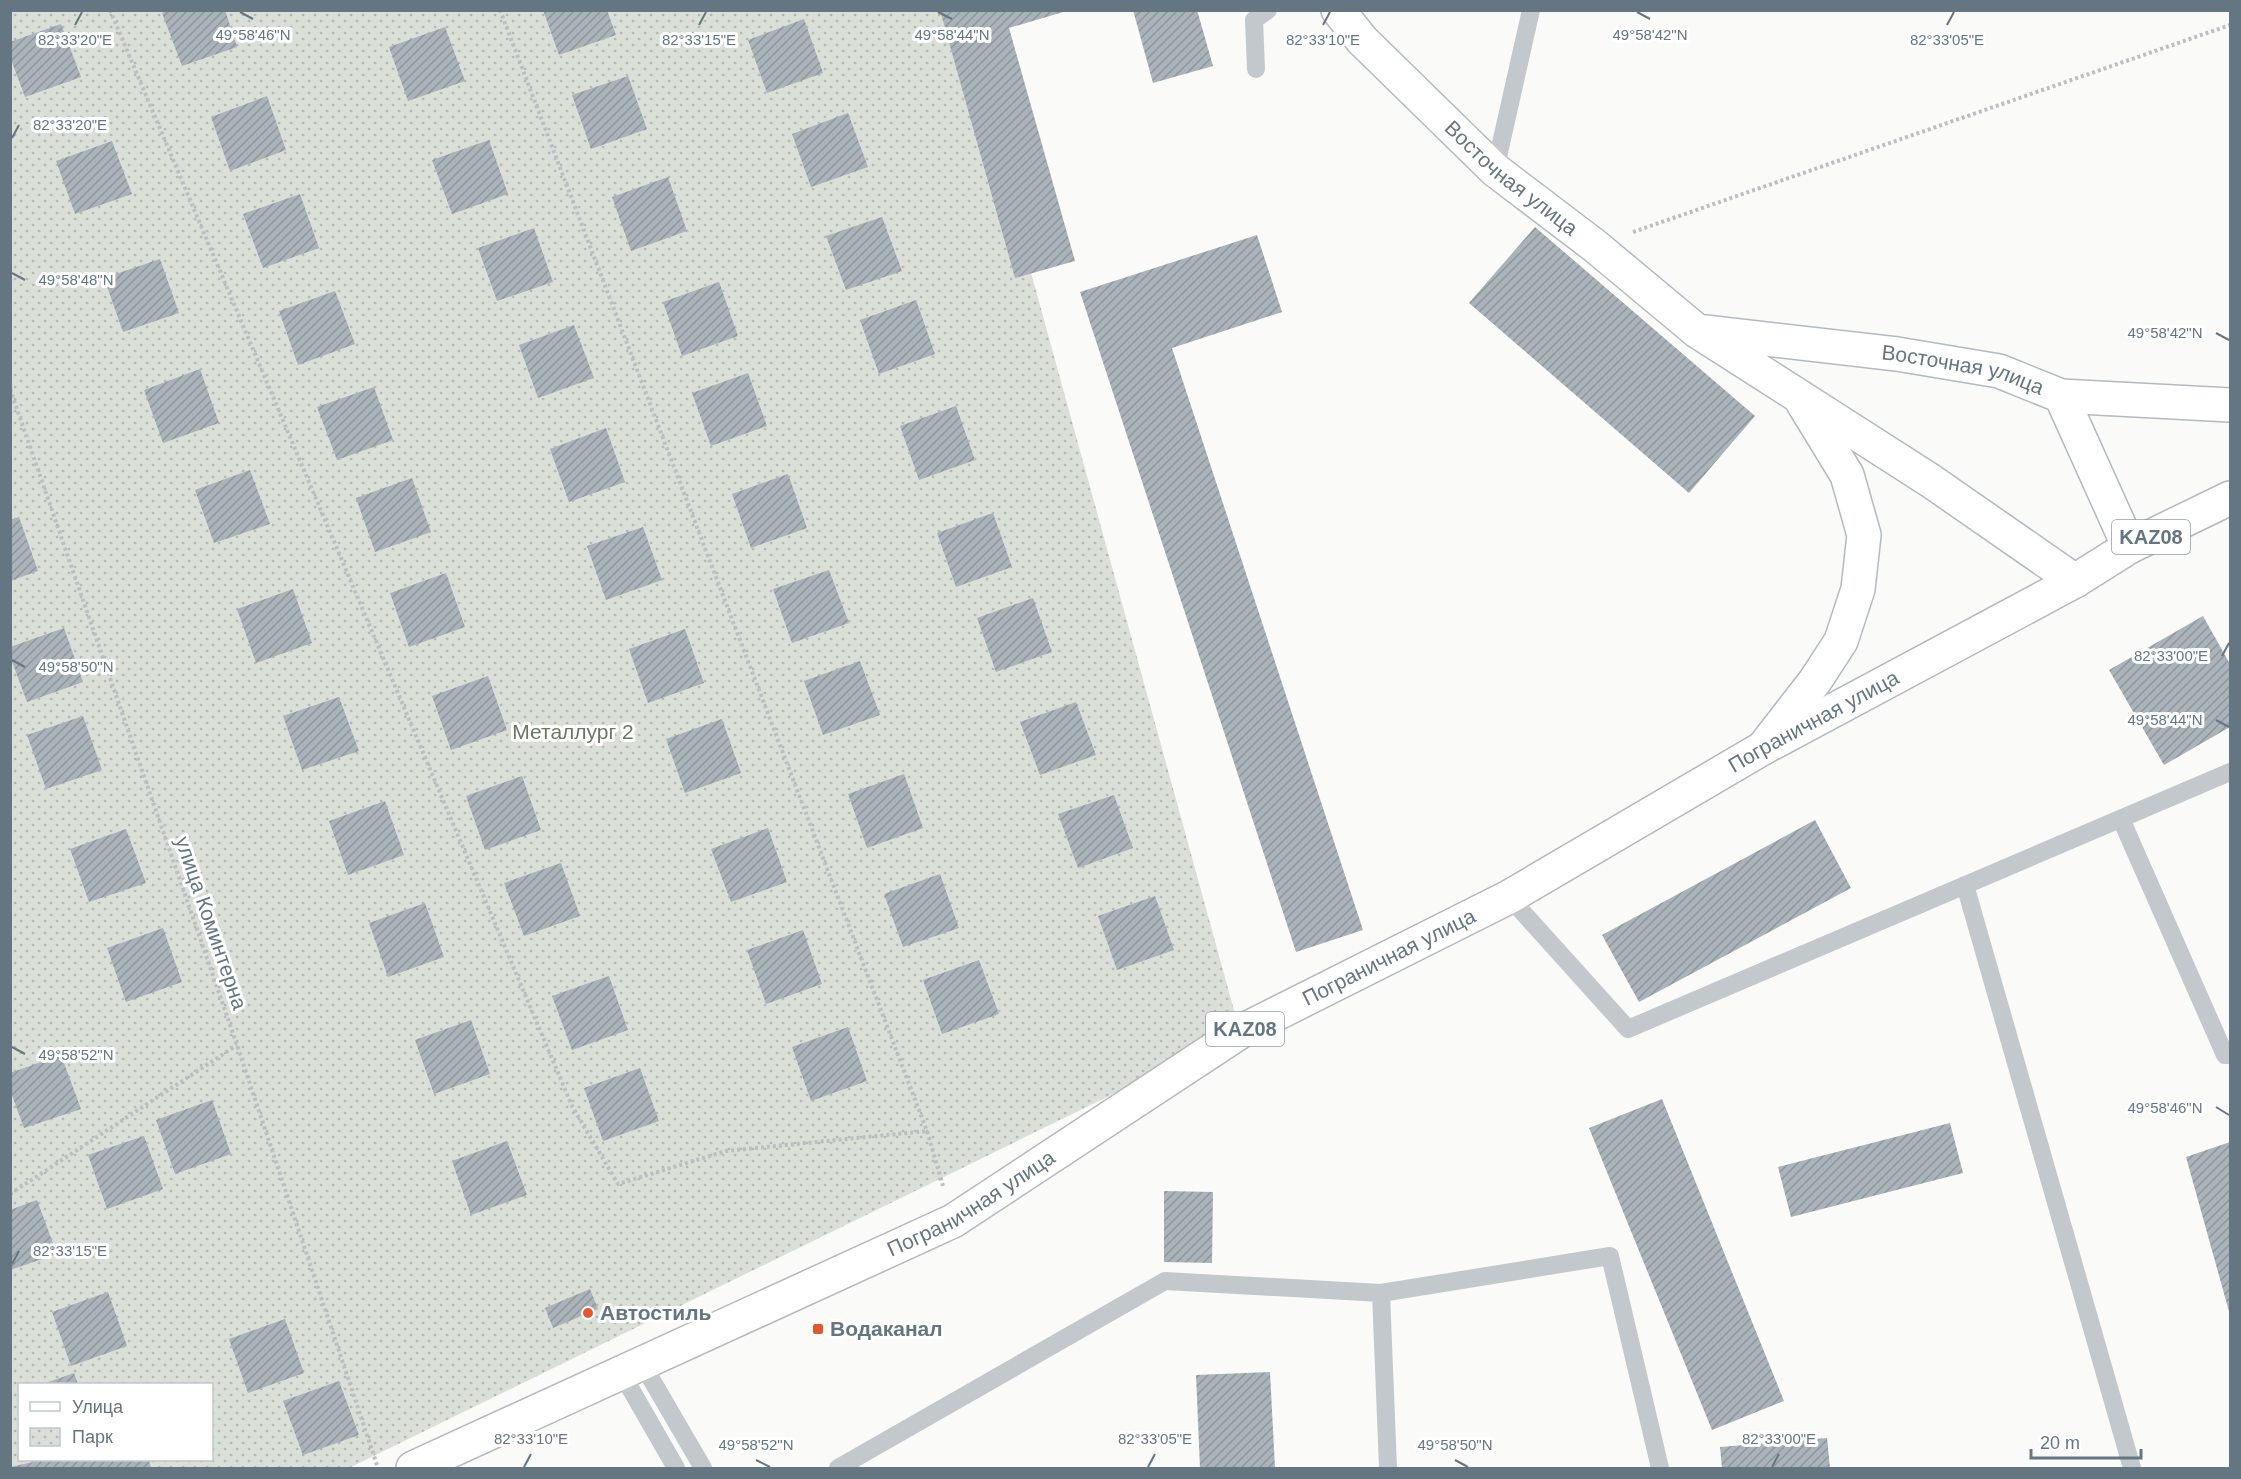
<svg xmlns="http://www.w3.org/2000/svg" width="2241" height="1479" font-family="Helvetica,sans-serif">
<defs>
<pattern id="park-dots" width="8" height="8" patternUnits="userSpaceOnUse" patternTransform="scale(1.5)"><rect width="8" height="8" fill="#dadfd7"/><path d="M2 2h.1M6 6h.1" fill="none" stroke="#b4b9b4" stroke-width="1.8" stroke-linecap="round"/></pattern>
<pattern id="building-hatch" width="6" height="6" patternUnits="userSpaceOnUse" patternTransform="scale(1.5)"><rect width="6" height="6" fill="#aab3b9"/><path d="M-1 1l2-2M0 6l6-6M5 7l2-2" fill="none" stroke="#8e969c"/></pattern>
</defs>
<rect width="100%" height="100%" fill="#fafaf8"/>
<path fill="url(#park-dots)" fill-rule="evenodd" d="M10 11H959L1240 1032 349 1468H11ZM20 1384H212V1460H20Z"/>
<path fill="url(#building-hatch)" d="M168 10H225L237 47 182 66 162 13Z
M543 10H607L616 35 559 55Z
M940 10H1070L1009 28 1075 261 1015 278Z
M1133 10H1197L1213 66 1153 83Z
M804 19 823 73 767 93 748 40Z
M61 24 81 77 25 97 10 57V42Z
M445 27 465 81 408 101 389 47Z
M628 76 647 129 591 149 572 95Z
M267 96 286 150 230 171 211 117Z
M848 113 868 167 811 187 792 134Z
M489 140 508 194 452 214 432 160Z
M112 141 132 194 75 214 56 161Z
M668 177 687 231 631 251 612 197Z
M300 194 319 248 263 268 243 214Z
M882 217 902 271 846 290 826 236Z
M1535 227 1755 416 1689 493 1469 303Z
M534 228 553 282 497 301 478 248Z
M1257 235 1282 312 1172 348 1363 930 1296 952 1080 292Z
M160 259 179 313 123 332 104 278Z
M719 282 738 336 682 356 663 302Z
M335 291 355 344 298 365 279 311Z
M916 300 935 354 879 374 860 320Z
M574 325 594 378 538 398 519 345Z
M200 369 219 423 163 443 144 390Z
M748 373 767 426 711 446 692 393Z
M374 387 393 440 337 460 317 407Z
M956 406 975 460 919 480 900 426Z
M606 428 625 482 569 502 550 449Z
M250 470 270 524 214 543 195 490Z
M788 474 807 528 751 548 732 494Z
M412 478 431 532 375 552 356 498Z
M993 513 1012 567 956 587 937 533Z
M19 517 38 571 10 581V520Z
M643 527 662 580 606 600 587 546Z
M829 570 849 623 792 643 773 589Z
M446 573 465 627 409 647 390 593Z
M293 589 312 643 256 663 237 609Z
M1033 598 1052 652 996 672 977 618Z
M2203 616 2230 664V727L2164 765 2109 670Z
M64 628 83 682 27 702 10 656V647Z
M685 629 704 683 648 703 629 649Z
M860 661 880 715 823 735 804 681Z
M488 676 507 730 451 750 432 696Z
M339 697 359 751 302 770 283 716Z
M1076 702 1096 755 1040 775 1020 722Z
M83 716 102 770 46 789 27 735Z
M722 719 741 773 685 793 666 739Z
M904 774 923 828 867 848 848 794Z
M522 776 541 830 485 850 466 796Z
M1114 795 1133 848 1078 868 1058 814Z
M385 801 404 855 348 875 329 821Z
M1815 820 1851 888 1639 1002 1602 935Z
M768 828 787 882 731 902 711 849Z
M126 829 146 883 89 902 70 849Z
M561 863 580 916 524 936 504 883Z
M940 874 959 928 903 947 884 894Z
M1155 896 1174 950 1117 970 1098 916Z
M425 903 444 957 388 977 369 923Z
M163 928 182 982 126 1002 107 948Z
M803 930 822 984 766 1004 747 950Z
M979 960 999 1014 942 1034 923 980Z
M609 976 628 1030 572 1050 552 996Z
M471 1020 490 1074 434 1094 415 1040Z
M848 1027 867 1081 811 1101 792 1047Z
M61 1055 81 1109 24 1128 10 1090V1073Z
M640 1068 659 1121 603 1141 584 1088Z
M1662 1099 1784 1401 1712 1430 1589 1128Z
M212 1100 231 1154 175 1174 156 1120Z
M1950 1123 1963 1173 1791 1217 1778 1167Z
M144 1136 163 1189 107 1209 88 1155Z
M507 1141 527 1195 471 1215 452 1161Z
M2230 1142V1315L2186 1157Z
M1164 1191 1213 1192 1212 1263 1164 1262Z
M37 1200 57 1254 10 1270V1210Z
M590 1289 598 1309 553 1328 545 1308Z
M108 1292 127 1346 71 1366 52 1312Z
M285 1319 304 1373 248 1393 229 1339Z
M1270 1372 1275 1468H1200L1196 1375Z
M74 1373 78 1384H43Z
M339 1381 359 1435 303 1455 283 1401Z
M1827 1438 1830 1468H1722L1720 1447Z
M42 1460H149L151 1468H10V1467Z"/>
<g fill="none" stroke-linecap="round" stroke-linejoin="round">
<defs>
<g id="secondary">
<path id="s1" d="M1338 10 1362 40 1495 170 1595 246 1697 331 1931 481 2075 581"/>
<path id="s2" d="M1705 332 1897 354 1999 371 2061 396 2129 547"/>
<path d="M2061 396 2230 405"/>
<path d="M1763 748 1815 681 1841 641 1858 589 1864 535 1847 475 1803 403"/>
</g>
<g id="trunk">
<path id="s3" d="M413 1468 953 1221 1240 1032 1509 897 1763 748 2075 581 2129 547 2230 498"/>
</g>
</defs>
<use href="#secondary" stroke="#b3babf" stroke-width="36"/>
<use href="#trunk" stroke="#b4b9bd" stroke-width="36"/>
<path stroke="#bbbfc2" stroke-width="4" stroke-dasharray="3 3" stroke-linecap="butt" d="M110 10 572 1106 618 1184 726 1151 927 1131
M500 10 927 1131 943 1186
M1633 232 2230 25
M10 389 237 1045 377 1465
M10 1194 237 1045"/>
<path stroke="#c3c8cc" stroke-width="18" d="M1256 69 1254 20 1268 10
M1495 170 1531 10
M2121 819 2225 1055H2230
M1965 885 2132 1468
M1509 897 1628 1029 2230 772
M1381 1293 1388 1468
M643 1365 703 1468
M622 1374 676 1468
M838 1468 1165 1281 1381 1293 1610 1256 1660 1468"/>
<use href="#secondary" stroke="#fff" stroke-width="33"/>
<use href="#trunk" stroke="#fff" stroke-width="33"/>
</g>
<path fill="none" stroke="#657683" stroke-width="2" d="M240 12 253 19M938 12 952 19M1637 12 1650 19M75 25 82 12M699 25 706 12M1323 25 1330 12M1947 25 1954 12M12 138 19 125M12 273 25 280M2216 333 2229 340M2222 656 2229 643M12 660 25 667M2216 720 2229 727M12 1047 25 1054M2216 1107 2229 1115M12 1264 19 1251M756 1460 770 1467M1455 1460 1468 1467M524 1467 531 1454M1148 1467 1155 1454M1772 1467 1779 1454"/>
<g fill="#e4572e" stroke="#fff" stroke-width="2">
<circle cx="588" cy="1313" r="6"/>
<rect x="812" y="1323" width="12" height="12" rx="3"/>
</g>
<g text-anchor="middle" stroke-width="6" stroke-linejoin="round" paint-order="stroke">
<g fill="#fff" stroke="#939fa8" stroke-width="1.5">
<rect x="2112" y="520" width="78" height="34" rx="4.5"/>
<rect x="1206" y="1012" width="78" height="34" rx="4.5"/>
</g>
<g font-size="20" font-weight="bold" fill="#657683">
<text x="2151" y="544">KAZ08</text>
<text x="1245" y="1036">KAZ08</text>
</g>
<g font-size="21" fill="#657683" stroke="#fff">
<text dy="7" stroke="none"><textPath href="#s1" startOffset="242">Восточная улица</textPath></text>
<text dy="7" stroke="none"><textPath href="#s2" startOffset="261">Восточная улица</textPath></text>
<text dy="7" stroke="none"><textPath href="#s3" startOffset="1590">Пограничная улица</textPath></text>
<text transform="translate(211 923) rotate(71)" y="7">улица Коминтерна</text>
<text dy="7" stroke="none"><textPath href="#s3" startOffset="1104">Пограничная улица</textPath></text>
<text dy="7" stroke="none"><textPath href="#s3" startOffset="618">Пограничная улица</textPath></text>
</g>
<g font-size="21" fill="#687a64" stroke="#fff">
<text x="573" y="739">Металлург 2</text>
</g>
<g font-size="21" font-weight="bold" fill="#657683" stroke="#fff" text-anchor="start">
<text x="600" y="1320">Автостиль</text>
<text x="830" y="1336">Водаканал</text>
</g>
</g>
<g font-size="15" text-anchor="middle" fill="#657683" stroke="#fff" stroke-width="6" stroke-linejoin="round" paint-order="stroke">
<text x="253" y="40">49°58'46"N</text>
<text x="952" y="40">49°58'44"N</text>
<text x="1650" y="40">49°58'42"N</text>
<text x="75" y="45">82°33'20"E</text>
<text x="699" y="45">82°33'15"E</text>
<text x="1323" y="45">82°33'10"E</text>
<text x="1947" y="45">82°33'05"E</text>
<text x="70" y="130">82°33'20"E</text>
<text x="76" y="285">49°58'48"N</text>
<text x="2165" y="338">49°58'42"N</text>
<text x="2171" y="661">82°33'00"E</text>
<text x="76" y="672">49°58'50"N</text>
<text x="2165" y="725">49°58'44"N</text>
<text x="76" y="1060">49°58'52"N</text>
<text x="2165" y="1113">49°58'46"N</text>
<text x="70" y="1256">82°33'15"E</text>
<text x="531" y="1444">82°33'10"E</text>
<text x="1155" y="1444">82°33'05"E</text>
<text x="1779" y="1444">82°33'00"E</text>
<text x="756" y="1450">49°58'52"N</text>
<text x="1455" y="1450">49°58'50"N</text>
</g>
<rect width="2241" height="1479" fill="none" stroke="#657683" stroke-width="24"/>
<rect x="18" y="1383" width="195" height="78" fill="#ffffff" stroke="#c1c8cd" stroke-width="1.5"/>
<rect x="30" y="1402" width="30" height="9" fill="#ffffff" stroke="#c1c8cd" stroke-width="1.5"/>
<text x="72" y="1413" font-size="18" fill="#657683">Улица</text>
<rect x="30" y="1428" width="30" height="18" fill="url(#park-dots)" stroke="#c1c8cd" stroke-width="1.5"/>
<text x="72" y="1443" font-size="18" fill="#657683">Парк</text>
<path d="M2031 1449v9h110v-9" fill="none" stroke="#657683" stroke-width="3"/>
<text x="2040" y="1449" font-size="18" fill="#657683" stroke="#ffffff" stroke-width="4.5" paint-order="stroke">20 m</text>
</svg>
